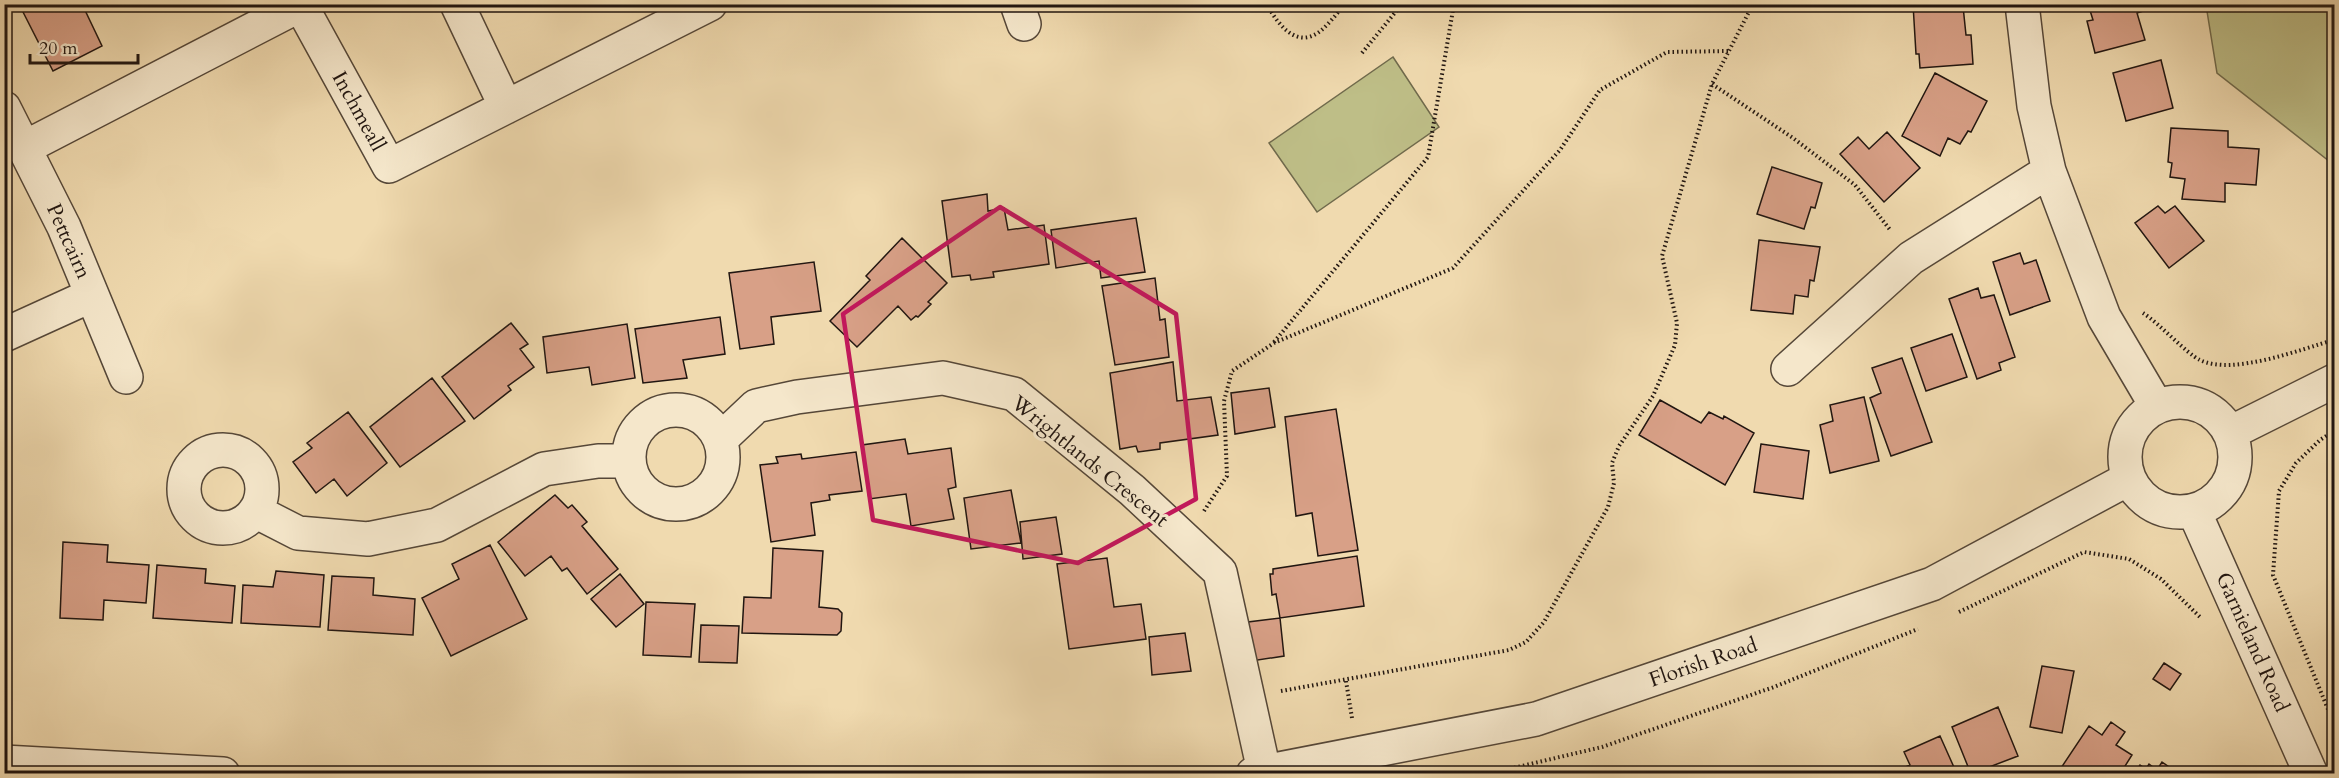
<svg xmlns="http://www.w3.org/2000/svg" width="2339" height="778" font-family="Cardo,serif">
<rect width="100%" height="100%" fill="#f0daaf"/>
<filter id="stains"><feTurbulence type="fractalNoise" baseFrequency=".00333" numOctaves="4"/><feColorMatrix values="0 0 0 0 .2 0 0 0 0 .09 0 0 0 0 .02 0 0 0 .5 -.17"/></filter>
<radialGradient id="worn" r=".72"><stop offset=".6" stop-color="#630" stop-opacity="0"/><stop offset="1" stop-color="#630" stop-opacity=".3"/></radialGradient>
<path fill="#bebe87" stroke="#706a4c" stroke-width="1.5" d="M2206 5H2334V165L2217 73Z
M1393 57 1439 127 1317 212 1269 143Z"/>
<path fill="#d8a087" stroke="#211611" stroke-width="1.5" d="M28 4H82L102 46 53 71 21 8Z
M1913 4H1970L1963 6 1966 35H1971L1973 64 1920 68 1919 54H1916Z
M2088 4H2162V5L2137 13 2145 40 2095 53 2087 21 2093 20Z
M2161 60 2173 108 2126 121 2113 73Z
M1935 73 1987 101 1971 132 1968 131 1960 144 1948 138 1940 156 1902 136Z
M2171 128 2228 131V147L2259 149 2256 185 2225 183V202L2182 199 2185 179 2170 177 2172 163 2168 162Z
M1887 132 1920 168 1884 202 1840 154 1858 137 1869 149Z
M1772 167 1822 183 1815 208 1811 207 1804 229 1757 214Z
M987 194 988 211 1004 208 1008 230 1044 225 1049 264 993 272 994 277 971 280 970 275 952 277 942 201Z
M2158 206 2165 213 2175 206 2204 241 2169 268 2135 223Z
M1136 218 1145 272 1101 278 1099 261 1056 268 1051 230Z
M902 238 947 283 928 302 931 304 918 317 916 316 911 320 898 306 857 347 830 321 870 280 866 276Z
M1759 240 1820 247 1814 281 1810 280 1808 297 1795 295 1793 314 1751 310Z
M2020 253 2024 264 2036 260 2050 301 2010 315 1993 262Z
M814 262 821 311 771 317 774 344 740 349 729 273Z
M1155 278 1160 320 1165 319 1169 357 1115 365 1102 286Z
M1978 288 1981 298 1994 295 2015 357 1999 363 2001 370 1977 379 1949 299Z
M720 317 725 354 683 360 687 378 643 383 635 329Z
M511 323 528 344 520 349 534 367 508 386 511 390 474 419 442 377Z
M627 324 635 378 592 385 589 367 547 373 543 337Z
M1952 334 1967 377 1926 391 1911 348Z
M1902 358 1932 442 1891 456 1870 398 1881 393 1872 368Z
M1173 362 1177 401 1211 397 1218 435 1160 443V449L1138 452 1136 446 1120 449 1110 373Z
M432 378 465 421 400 467 370 427Z
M1269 388 1275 427 1235 434 1231 393Z
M1864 397 1879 461 1830 473 1820 425 1833 421 1830 405Z
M1660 400 1701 423 1709 412 1723 419 1724 416 1754 433 1725 485 1639 435Z
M1336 409 1358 550 1318 556 1312 513 1296 516 1285 417Z
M348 412 387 463 347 496 334 479 316 493 293 462 312 448 307 443Z
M905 439 908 454 951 448 956 487 948 489 954 519 911 526 906 494 869 499 862 445Z
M1761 444 1809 451 1803 499 1754 492Z
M856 452 862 491 829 495 830 500 811 503 815 535 771 542 760 465 778 463 776 457 801 454 802 459Z
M1011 490 1021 543 971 549 964 498Z
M555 495 568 508 572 505 587 522 582 526 618 569 587 594 567 568 562 571 551 556 525 576 498 542Z
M1056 517 1062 554 1023 559 1020 522Z
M63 542 108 545 107 562 149 565 146 603 104 600 103 620 60 618Z
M490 545 527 619 451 656 422 598 459 579 452 564Z
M773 548 823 551 819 607 838 609 842 613 841 631 837 635 742 633 744 597 771 598Z
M1357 556 1364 606 1280 618 1276 594 1272 595 1270 574H1273V569Z
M1107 558 1114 607 1141 604 1146 639 1069 649 1057 564Z
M157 565 206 569 205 583 235 586 232 623 153 618Z
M276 571 324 575 320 627 241 623 243 585 273 587Z
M620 574 644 604 616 627 591 599Z
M332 576 374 578 373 595 415 599 413 635 328 630Z
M646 602 695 604 691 657 643 655Z
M1280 618 1284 656 1245 662 1240 623Z
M701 625 739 626 737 663 699 662Z
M1185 633 1191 671 1152 675 1149 637Z
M2164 663 2181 674 2170 690 2153 679Z
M2042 666 2074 671 2062 733 2030 727Z
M1998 707 2018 756 1971 774 1952 727Z
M2111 722 2125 732 2116 745 2132 755 2120 774H2057L2089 726 2102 735Z
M1940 736 1957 774H1900L1899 770 1910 765 1904 752Z
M2162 762 2179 774H2134L2140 765 2146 769 2149 764 2157 770Z"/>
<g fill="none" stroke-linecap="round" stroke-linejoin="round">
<defs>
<path id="minor" d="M300 4 389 166 710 4
M457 4 506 107
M1017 4 1024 24
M2022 4 2034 106 2049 171 2104 317 2157 407
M4 108 64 227 126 377
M24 148 300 5
M4 335 92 295
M1788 369 1911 258 2049 171
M2125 457a55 55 0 1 1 110 0a55 55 0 1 1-110 0Z
M629 457a47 47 0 1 1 94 0a47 47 0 1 1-94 0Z
M2230 433 2334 381
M720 440 756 406 797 397 943 378 1014 394 1132 490 1220 572 1264 771
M184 489a39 39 0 1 1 78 0a39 39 0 1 1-78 0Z
M255 511 298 533 368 539 437 525 544 469 598 461H628
M2194 511 2311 774
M4 762 223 774
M1253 774 1536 719 1932 584 2128 479"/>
</defs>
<use href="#minor" stroke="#554738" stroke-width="36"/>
<path stroke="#211611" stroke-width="4" stroke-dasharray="1.5 3" stroke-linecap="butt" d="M1267 4C1275 20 1293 46 1314 35 1325 30 1337 13 1345 4
M1362 53 1402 4
M1712 84 1793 138 1855 185 1891 231
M2143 313C2160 324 2187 354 2200 360 2233 376 2301 349 2334 340
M1274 342 1428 157 1454 4
M2334 431 2320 440 2296 463 2279 491 2273 575 2334 724
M1204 511 1227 476 1224 401 1232 371 1274 343 1453 268 1560 150 1600 90 1667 52 1729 51
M1959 612 2084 552 2129 559 2161 579 2201 618
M1346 681 1352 718
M1281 691 1509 650 1526 642 1544 622 1608 507 1614 483 1612 463 1619 446 1653 396 1675 345 1677 323 1662 256 1712 84 1753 4
M1488 774 1602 747 1774 687 1918 629"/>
<use href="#minor" stroke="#f5e7cb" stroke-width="33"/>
</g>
<path fill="none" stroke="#c2185b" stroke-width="4.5" stroke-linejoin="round" d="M1000 207 1176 314 1196 499 1078 563 873 520 843 314Z"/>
<g text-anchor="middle" stroke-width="6" stroke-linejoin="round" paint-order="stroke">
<g font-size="21" fill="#211611" stroke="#f5e7cb">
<text transform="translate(359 111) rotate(61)" y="7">Inchmeall</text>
<text transform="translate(69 241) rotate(66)" y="7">Pettcairn</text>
<text transform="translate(1090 461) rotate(39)" y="7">Wrightlands Crescent</text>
<text transform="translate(2253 642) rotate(66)" y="7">Garnieland Road</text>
<text transform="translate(1703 662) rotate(-19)" y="7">Florish Road</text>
</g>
</g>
<rect width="2339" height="778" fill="none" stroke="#f0daaf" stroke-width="24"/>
<rect x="6" y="6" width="2327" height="766" fill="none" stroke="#211611" stroke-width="3"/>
<rect x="12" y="12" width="2315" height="754" fill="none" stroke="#211611" stroke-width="1.5"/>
<path d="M30 54v9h108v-9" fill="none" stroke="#211611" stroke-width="3"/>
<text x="39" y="54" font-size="18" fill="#211611" stroke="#f5e7cb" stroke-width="4.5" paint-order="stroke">20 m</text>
<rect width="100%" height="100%" filter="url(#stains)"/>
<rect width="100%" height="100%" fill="url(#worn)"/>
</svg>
